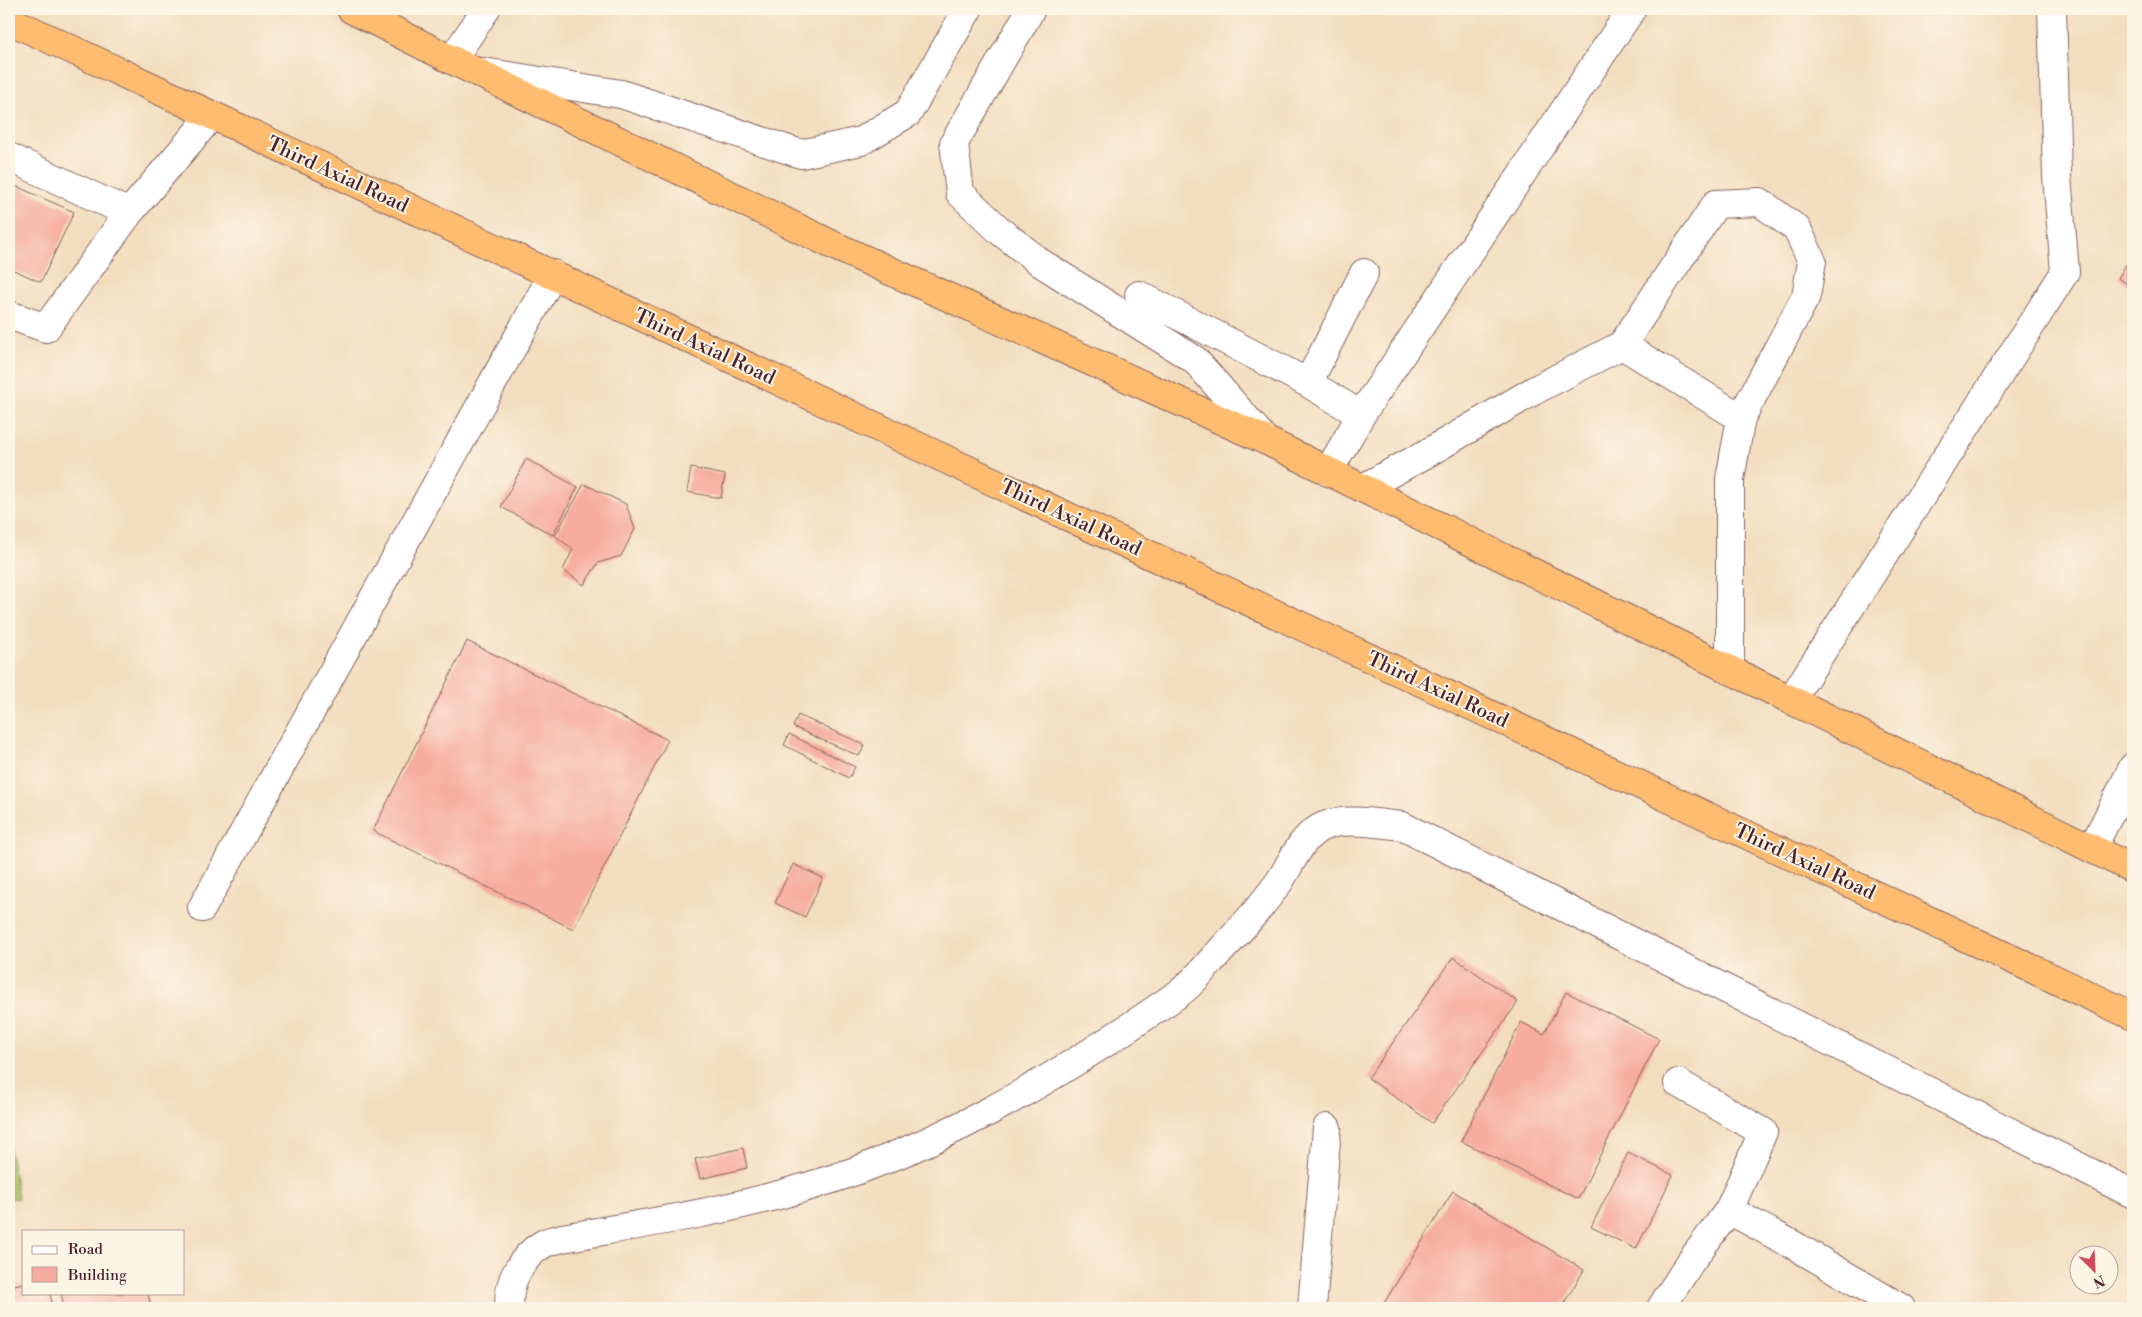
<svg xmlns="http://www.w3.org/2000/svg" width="2142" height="1317" font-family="'Libre Bodoni',serif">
<rect width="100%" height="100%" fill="#fcf5e5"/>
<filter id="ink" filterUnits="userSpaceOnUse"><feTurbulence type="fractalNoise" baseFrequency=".02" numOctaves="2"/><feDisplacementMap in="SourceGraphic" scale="10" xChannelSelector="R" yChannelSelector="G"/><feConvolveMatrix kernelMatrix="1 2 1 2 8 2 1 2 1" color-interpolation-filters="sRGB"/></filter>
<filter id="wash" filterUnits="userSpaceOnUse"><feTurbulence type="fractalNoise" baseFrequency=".0096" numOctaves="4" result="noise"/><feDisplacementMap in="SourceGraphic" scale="20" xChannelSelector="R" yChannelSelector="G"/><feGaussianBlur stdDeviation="1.12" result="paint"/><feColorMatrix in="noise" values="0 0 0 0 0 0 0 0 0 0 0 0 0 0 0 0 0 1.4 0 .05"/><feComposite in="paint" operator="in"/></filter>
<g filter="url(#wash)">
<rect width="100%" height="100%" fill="#f3ddbf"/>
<path fill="#aec569" stroke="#7c724a" d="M9 1144 18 1198 9 1199Z"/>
<g id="blocks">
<path fill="#f6ac9f" d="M9 183 74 212 41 282 9 268Z
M2133 253V288L2118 278Z
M526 459 578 487 553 535 501 507Z
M691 468 725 475 721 498 687 492Z
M584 484 626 504 635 529 621 556 598 563 584 585 563 570 573 549 555 536Z
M467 641 668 740 573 929 373 831Z
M798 715 865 745 859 756 793 727Z
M789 734 855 767 849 778 784 745Z
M793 864 823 878 805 917 775 903Z
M1453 957 1518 1002 1432 1123 1368 1078Z
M1566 992 1659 1039 1578 1199 1461 1141 1521 1022 1544 1034Z
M743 1148 747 1168 700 1179 695 1159Z
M1628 1153 1673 1175 1636 1249 1591 1227Z
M1453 1191 1584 1270 1561 1308H1381Z
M24 1283V1293H50L53 1308H9V1286Z
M61 1293H148L151 1308H64Z"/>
</g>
</g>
<g filter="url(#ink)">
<use href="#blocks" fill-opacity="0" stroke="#85625f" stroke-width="1"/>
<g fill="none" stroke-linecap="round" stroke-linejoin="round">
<defs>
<path id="minor" d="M1031 9 954 143 960 193 1000 231 1041 263 1195 360 1265 440
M452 60 486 9
M483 72 621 94 801 154 861 141 908 113 968 9
M9 157 129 213 212 115
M1139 295 1308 383 1361 415
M9 315 46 328 129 213
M1622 345 1716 204 1760 202 1797 229 1812 261 1806 296 1741 418
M1308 383 1364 273
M1328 472 1361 415 1632 9
M1363 488 1424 455 1535 390 1622 345 1741 418 1730 479V670
M1791 700 2065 272 2057 176 2052 9
M2092 849 2133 767
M202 908 553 274
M1678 1083 1763 1132 1729 1210
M510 1308C506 1284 521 1257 543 1244 548 1241 556 1240 562 1238 636 1225 710 1214 782 1194 929 1155 1054 1080 1178 994 1191 985 1201 972 1212 960 1236 935 1259 910 1279 882 1292 863 1301 835 1324 826 1345 817 1380 824 1402 826L2133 1194
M1312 1308 1327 1128
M1661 1308 1691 1261 1729 1210 1797 1247 1901 1308"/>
<path id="highway" d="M351 9 452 60 835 246 1265 440 2133 869
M9 20 2133 1016"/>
</defs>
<use href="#minor" stroke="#85625f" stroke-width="30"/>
<use href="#highway" stroke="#85625f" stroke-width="30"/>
<use href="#minor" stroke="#fff" stroke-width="28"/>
<use href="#highway" stroke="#fdbc70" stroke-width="28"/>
</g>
</g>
<g text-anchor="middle" stroke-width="4" stroke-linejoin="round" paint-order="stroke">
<g font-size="20" fill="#4a1f2b" stroke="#fcf5e5">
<text transform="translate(338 174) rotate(25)" y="7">Third Axial Road</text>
<text transform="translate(705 346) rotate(25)" y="7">Third Axial Road</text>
<text transform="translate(1071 517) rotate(25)" y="7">Third Axial Road</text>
<text transform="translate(1438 689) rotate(25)" y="7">Third Axial Road</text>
<text transform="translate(1805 861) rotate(25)" y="7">Third Axial Road</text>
</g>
</g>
<rect width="2142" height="1317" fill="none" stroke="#fcf5e5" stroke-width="30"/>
<rect x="22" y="1230" width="162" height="65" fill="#fcf5e5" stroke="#b59f9b"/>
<rect x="32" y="1246" width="25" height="8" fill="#ffffff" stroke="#b59f9b"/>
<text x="68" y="1254" font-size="15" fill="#4a1f2b">Road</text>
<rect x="32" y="1267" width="25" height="15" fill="#f6ac9f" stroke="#b59f9b"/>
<text x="68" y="1280" font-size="15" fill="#4a1f2b">Building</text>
<g transform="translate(2094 1270) rotate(156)"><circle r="24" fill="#fcf5e5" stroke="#b59f9b"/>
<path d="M0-4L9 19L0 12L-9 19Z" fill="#d1495b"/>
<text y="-8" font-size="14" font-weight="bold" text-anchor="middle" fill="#4a1f2b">N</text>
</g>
</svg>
